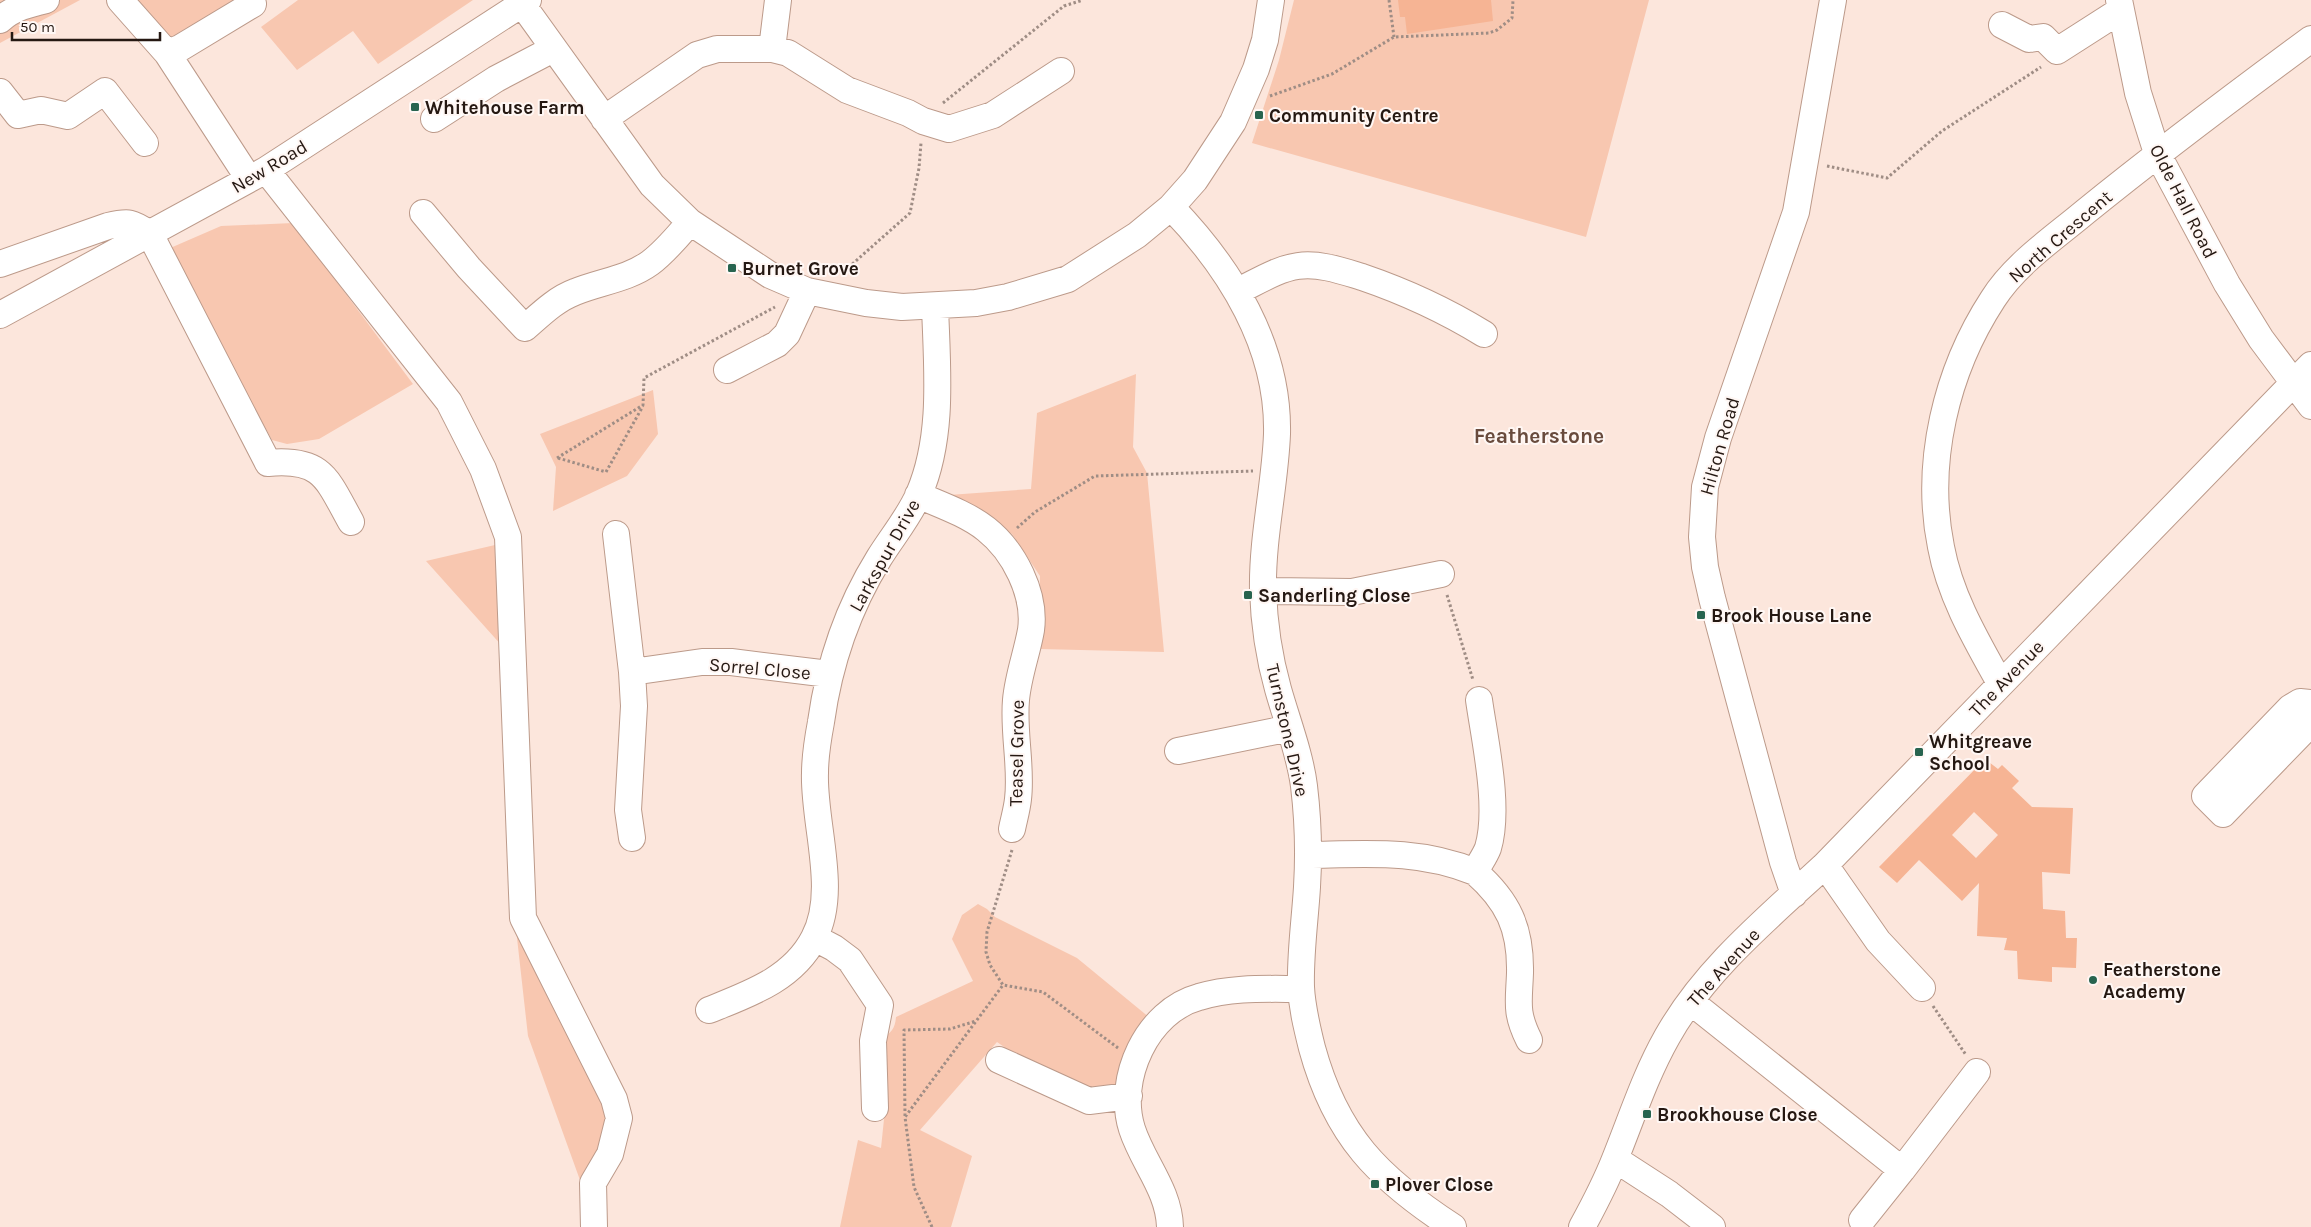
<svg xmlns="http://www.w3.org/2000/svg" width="2311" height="1227" font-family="Karla,sans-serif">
<rect width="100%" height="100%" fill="#fce6dc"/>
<path fill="#f8c7b0" d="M0 0H80L0 43Z
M136 0H266L184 57Z
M298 0H473L378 64 353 31 297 70 261 27Z
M1294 0H1649L1586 237 1252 143 1279 60Z
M293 223 413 384 319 439 287 444 272 440 168 249 221 226Z
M1136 374 1133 447 1147 473 1164 652 1039 649 1040 576 1012 534 949 495 1031 489 1037 413Z
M653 390 658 434 627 476 553 511 556 467 540 434Z
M495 545 503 647 426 561Z
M978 904 987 909 995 917 1077 958 1150 1018C1126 1048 1121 1056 1114 1094L1049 1078 997 1042 920 1130 972 1156 951 1227H840L858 1140 881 1148 886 1100 881 1039C891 1033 895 1029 896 1017L973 981 952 939 962 915Z
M515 920 607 1102 610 1131 585 1194 528 1036Z"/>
<path fill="#f6b494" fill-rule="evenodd" d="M1398 0H1491L1493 21 1407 34 1405 17H1400Z
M1985 759 1998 769 2002 765 2019 781 2012 788 2032 807 2073 808 2070 874 2042 872 2043 909 2065 911 2066 938H2077L2076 968 2052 967V982L2018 979 2017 951 2004 950 2007 938 1977 936 1979 883 1962 901 1919 860 1897 883 1879 867ZM1974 812 1998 835 1976 858 1952 835Z"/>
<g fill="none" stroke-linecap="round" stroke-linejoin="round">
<defs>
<path id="minor" d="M120 0 167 53 249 179
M2119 0 2138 93 2157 153 2227 284 2261 339 2311 406
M522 4 652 185 690 222 770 275 807 291 866 303 902 307 976 303 1008 297 1068 279 1137 235 1171 207 1195 180 1233 122 1256 69 1265 40 1271 0
M0 20C13 8 29 4 46 0
M2002 25 2029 39 2043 37 2057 51 2121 10
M772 49 778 0
M167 53 180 48 253 4
M0 92 18 115 41 110 68 116 105 91 145 143
M434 119 496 79 553 49
M604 119 697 55 717 49H772L788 53 847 90 908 113 923 121 949 129 993 115 1061 71
M266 170 449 402 483 469 508 537 523 918 614 1099 619 1118 610 1154 593 1183 594 1227
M1171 207C1230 268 1279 346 1277 434 1275 486 1262 537 1263 590 1264 623 1269 657 1278 689 1287 721 1300 754 1304 786 1308 819 1309 854 1307 887 1305 920 1300 954 1301 987 1302 1008 1307 1028 1312 1048 1336 1136 1378 1178 1453 1227
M423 213 469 268 525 328C540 315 556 299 575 292 599 282 628 279 650 263 665 252 677 237 690 222
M0 264 108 226C129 221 132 222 150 234L268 463C323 458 327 479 351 522
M1238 291C1257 282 1277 269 1298 266 1320 263 1342 271 1362 277 1406 292 1445 310 1484 334
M0 315 266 170 528 0
M727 370 777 344 787 334 807 291
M918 495C941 505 967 514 986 529 1014 551 1036 594 1031 630 1027 653 1018 676 1016 700 1013 733 1022 767 1018 799 1017 809 1014 819 1012 829
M616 534 632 672
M1263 591 1352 592 1441 574
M2000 683C1976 640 1950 596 1941 547 1924 463 1946 371 1993 299 2015 264 2054 238 2085 212 2159 152 2235 95 2311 39
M1479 700C1485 742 1500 808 1488 848 1485 856 1479 864 1475 872 1508 901 1521 928 1520 973 1519 1002 1515 1012 1529 1040
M2311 703 2300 702 2290 708 2205 796 2223 814 2311 723
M1178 751 1290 728
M632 838 628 810 634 706 632 672 702 662H731L829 674
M1308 855C1367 854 1419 849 1475 872
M1825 865 1878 941 1922 988
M1794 894 1783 862 1712 598 1705 567 1702 537 1705 487 1718 438 1796 212 1833 0
M815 938 834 948 850 960 880 1005 873 1041 875 1108
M1691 1002 1902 1170 1977 1072
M709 1010C749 994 793 979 814 938 839 891 813 823 815 773 815 756 818 738 821 722 829 664 848 608 879 558 892 537 909 517 919 494 944 436 937 368 935 306
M999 1060 1089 1101 1129 1096
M1615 1159 1669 1194 1712 1227
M1862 1220 1902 1170
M1170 1227C1169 1190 1143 1163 1132 1129 1116 1079 1147 1011 1199 997 1232 987 1267 989 1301 989
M1582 1227C1594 1205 1606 1182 1615 1159 1632 1117 1645 1076 1667 1037 1705 969 1769 917 1825 865L2311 365"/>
</defs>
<use href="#minor" stroke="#bc9a8a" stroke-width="28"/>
<path stroke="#9f8d85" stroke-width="3" stroke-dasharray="2.5 2.5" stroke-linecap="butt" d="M1389 0 1394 37
M1270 96 1332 74 1394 37 1489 33 1497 30 1512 18 1513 0
M943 103 1064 6 1083 0
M1827 166 1887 178 1942 131 2041 67
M841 274 910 213 919 168 921 143
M557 458 643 405 644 378 775 307
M558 458 606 472 643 406
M1017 528 1035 512 1095 476 1253 471
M1447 595 1473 680
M1012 850 987 932 986 952 990 965 1003 985 1043 992 1118 1048
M1933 1006 1966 1055
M905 1116 904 1030 950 1029 976 1021
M932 1227 914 1187 905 1117 1003 985"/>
<use href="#minor" stroke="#fff" stroke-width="26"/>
</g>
<g fill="#28644f" stroke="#fff7f4" stroke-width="2">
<rect x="410" y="102" width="10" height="10" rx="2.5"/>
<rect x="1254" y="110" width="10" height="10" rx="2.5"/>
<rect x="727" y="263" width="10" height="10" rx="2.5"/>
<rect x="1243" y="590" width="10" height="10" rx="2.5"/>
<rect x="1696" y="610" width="10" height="10" rx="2.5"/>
<rect x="1914" y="747" width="10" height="10" rx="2.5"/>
<circle cx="2093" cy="980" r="5"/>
<rect x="1642" y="1109" width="10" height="10" rx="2.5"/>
<rect x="1370" y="1179" width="10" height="10" rx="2.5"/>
</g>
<g text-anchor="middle" stroke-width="4" stroke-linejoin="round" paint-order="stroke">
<g font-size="19" font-weight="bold" fill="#251812" stroke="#fff7f4" text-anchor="start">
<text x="425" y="114">Whitehouse Farm</text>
<text x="1269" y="122">Community Centre</text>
<text x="742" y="275">Burnet Grove</text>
<text x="1258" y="602">Sanderling Close</text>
<text x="1711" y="622">Brook House Lane</text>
<text x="1929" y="748">Whitgreave<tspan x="1929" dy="22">School</tspan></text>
<text x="2103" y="976">Featherstone<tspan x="2103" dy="22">Academy</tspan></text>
<text x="1657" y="1121">Brookhouse Close</text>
<text x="1385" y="1191">Plover Close</text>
</g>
<g font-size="19" fill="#251812" stroke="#fff7f4">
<text transform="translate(269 166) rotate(-31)" y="7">New Road</text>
<text transform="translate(2184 201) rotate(63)" y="7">Olde Hall Road</text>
<text transform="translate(2060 236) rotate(-41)" y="7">North Crescent</text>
<text transform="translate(1719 446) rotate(-74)" y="7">Hilton Road</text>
<text transform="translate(884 555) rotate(-61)" y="7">Larkspur Drive</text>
<text transform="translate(760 668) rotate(5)" y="7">Sorrel Close</text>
<text transform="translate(2006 678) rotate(-46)" y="7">The Avenue</text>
<text transform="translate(1288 730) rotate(77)" y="7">Turnstone Drive</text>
<text transform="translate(1016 753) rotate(-89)" y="7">Teasel Grove</text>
<text transform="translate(1723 967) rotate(-48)" y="7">The Avenue</text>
</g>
<g font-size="21" font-weight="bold" fill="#694b3d" stroke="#fff7f4">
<text x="1539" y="443">Featherstone</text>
</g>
</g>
<path d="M12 32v8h148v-8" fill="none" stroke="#251812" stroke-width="2.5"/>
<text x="20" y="32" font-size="15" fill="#251812" stroke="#fff7f4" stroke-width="4" paint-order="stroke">50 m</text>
</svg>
